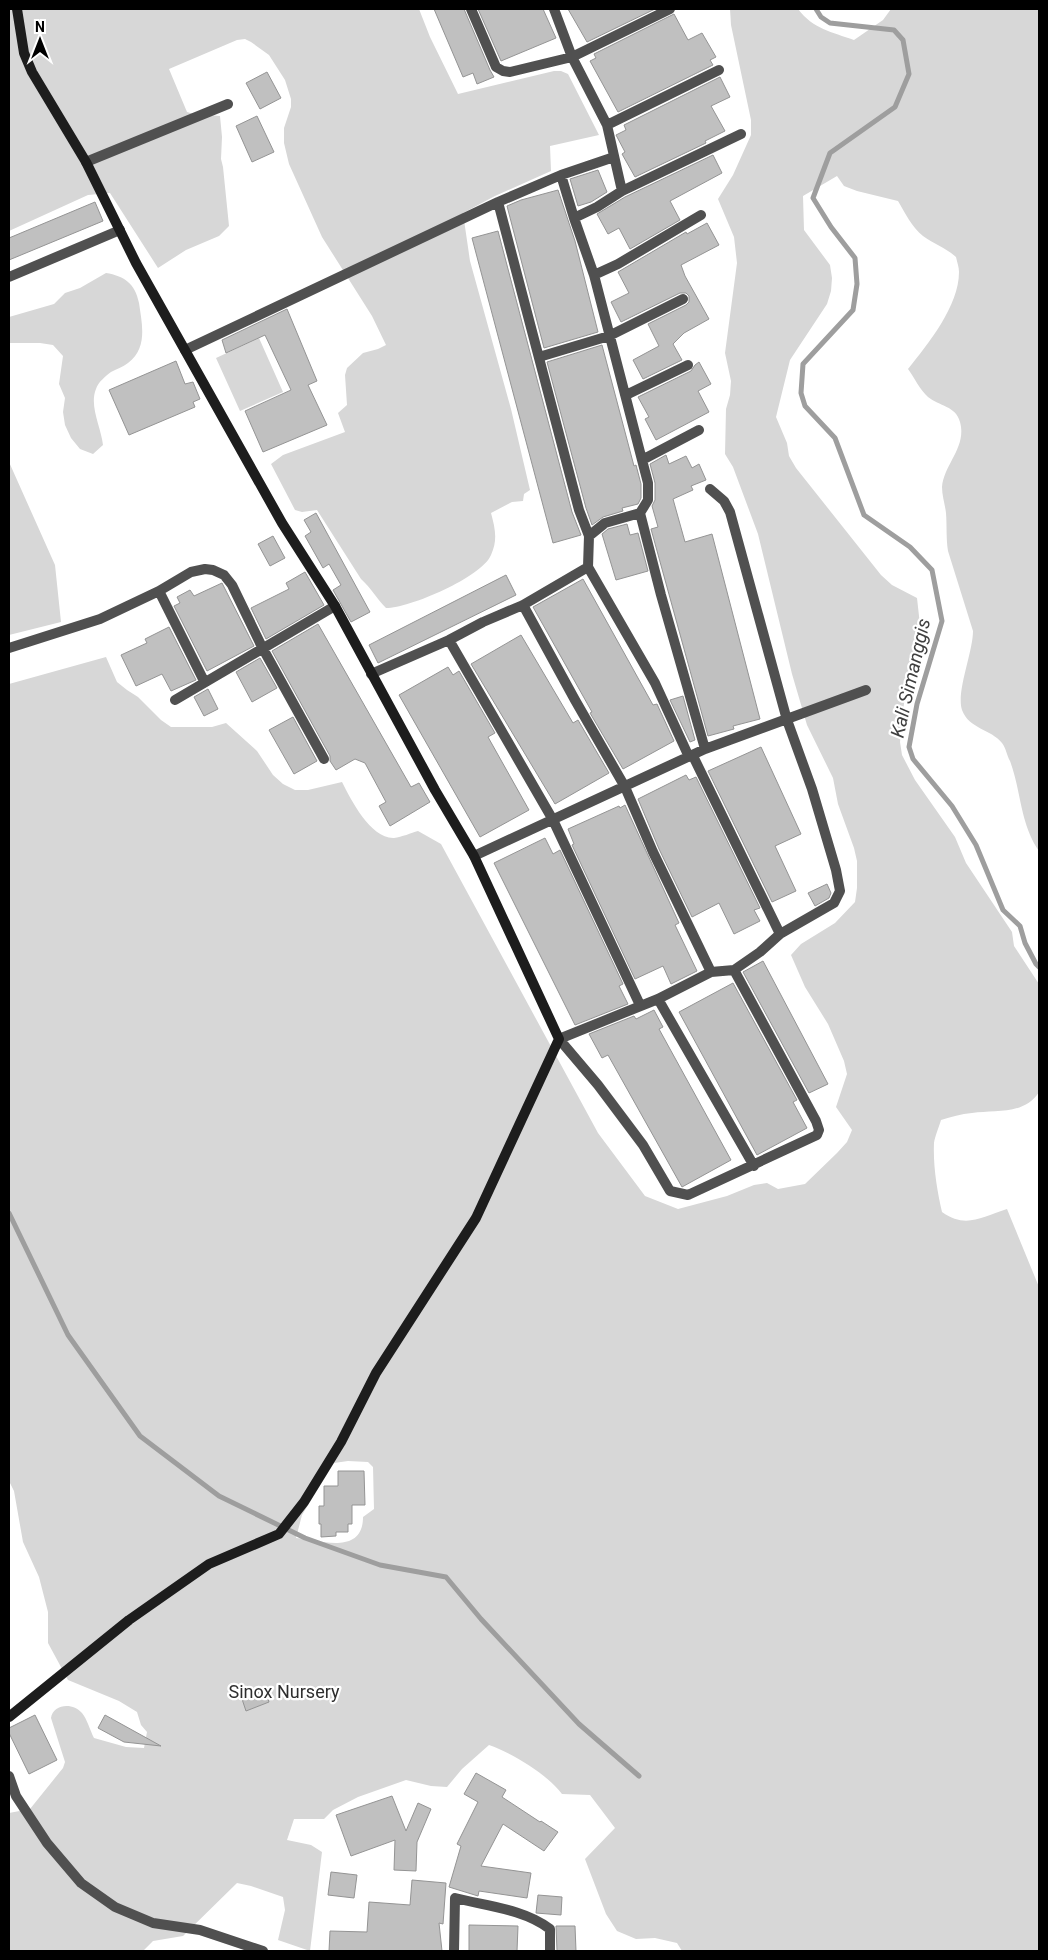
<svg xmlns="http://www.w3.org/2000/svg" width="1048" height="1960" font-family="Roboto,sans-serif">
<rect width="100%" height="100%" fill="#fff"/>
<path fill="#d7d7d7" fill-rule="evenodd" d="M9 9H419L430 37 458 94 554 71H561L568 74 599 135 550 146 551 171 495 196 463 213 470 261 511 409 530 490 524 494 523 501 512 502 491 513C495 528 498 540 491 555 482 577 410 608 386 608 377 599 371 588 361 579L317 510 302 512 295 510 271 464 283 455 345 432 338 413 347 405 345 375 347 368 363 353 378 349 386 345 372 316 322 237 289 164 284 143V128L291 107V99L285 80 269 55 251 42 245 39 237 40 169 69 187 112 194 114 220 116 222 137 221 159 223 167 229 226 219 236 186 250 158 268 110 193 88 195 9 231Z
M730 9H798C813 29 832 32 854 40L883 20 891 9H1039V851C1020 824 1021 790 1010 761 1007 756 1006 748 1002 743 991 729 969 729 962 710 956 692 973 652 973 631L948 551C946 538 947 526 946 513 945 504 942 496 942 487 944 464 967 447 960 422 956 406 939 406 928 397 920 390 914 377 908 369 928 344 959 306 959 272 959 267 957 262 956 257 946 248 934 244 923 236 912 227 905 213 898 201L857 191 844 186 837 176 803 196 804 230 830 265 832 278 831 291 827 304 790 360 776 417 787 443 789 456 796 468 881 575 892 585 917 598 920 625 919 638 905 694 900 742 902 755 915 780 955 837 966 863 1012 932 1014 946 1039 984V1092C1025 1115 995 1110 972 1113 961 1114 951 1117 941 1120 939 1127 935 1136 934 1143 933 1166 937 1190 942 1212 966 1229 981 1217 1007 1209L1039 1287V1951H682L677 1943 655 1938 636 1939 617 1931 606 1914 585 1859 615 1828 590 1795 562 1794C547 1774 512 1753 489 1745L462 1769 447 1787 431 1786 406 1780 358 1797 333 1810 324 1819H294L287 1840 311 1845 322 1852 310 1951 278 1940 285 1910 283 1897 251 1886 237 1883 183 1936 153 1941 143 1951H9V1813L30 1809 63 1768 65 1762 51 1718C53 1704 73 1702 82 1713 87 1719 90 1730 94 1738L126 1747 144 1748 147 1732 141 1725 137 1712 119 1701 68 1680 48 1643V1612L39 1577 23 1542 14 1491 9 1481V684L106 657 117 682 127 690 138 697 161 720 171 727H212L226 723 257 751 273 775 283 784 295 790H308L342 782C351 800 371 839 394 838 402 837 411 833 418 831L441 844 598 1133 645 1196 678 1209 727 1196 754 1185 767 1183 778 1189 805 1184 837 1153 847 1142 852 1130 836 1107 847 1074 844 1061 828 1024 805 987 791 955 801 944 835 923 855 902 857 888V861L854 848 838 804 833 778 807 725 792 674 758 534 733 467 725 454 726 409 730 395 731 381 725 353 737 263 734 237 718 199 733 175 751 135V120L731 25ZM348 1461 368 1462 373 1467 374 1509 363 1517C363 1556 319 1540 296 1538L302 1515 334 1463Z
M106 273C124 276 135 283 139 303 142 324 148 348 128 363 123 367 116 369 111 372 106 376 98 382 96 389 89 406 101 427 103 445L93 454 80 449 71 438 65 425 63 412 65 398 59 384 63 356 53 345 40 343H9V317L54 304 65 293 80 288Z
M259 338 283 392 240 411 216 358Z
M9 462 55 565 61 622 9 635Z"/>
<g fill="none" stroke-linecap="round" stroke-linejoin="round">
<path stroke="#9e9e9e" stroke-width="5" d="M816 9 821 17 830 23 894 30 903 40 909 74 895 107 830 153 813 198 831 227 855 258 857 284 853 310 803 364 801 393 805 406 835 438 864 515 910 547 932 570 942 621 917 704 909 747 913 759 952 806 976 845 1003 910 1020 926 1025 943 1036 964 1039 967
M9 1213 68 1335 140 1436 219 1496 305 1538 380 1565 446 1577 481 1619 579 1724 639 1776"/>
</g>
<path fill="#c0c0c0" stroke="#949494" d="M434 9H464L490 70 494 77 477 84 473 73 463 77Z
M478 9H543L556 38 501 61Z
M568 9H655L587 42Z
M674 14 688 40 702 33 716 57 710 60 713 65 618 112 590 61 596 58 594 54Z
M267 72 281 98 260 109 246 83Z
M720 77 730 97 711 106 725 131 705 141 706 143 635 177 622 154 625 152 616 135 626 130 624 125Z
M257 116 274 152 252 162 236 126Z
M713 155 722 173 670 201 680 220 630 249 619 228 608 234 597 214 625 197Z
M598 170 607 192 591 202 578 206 570 179Z
M558 190 575 241 598 332 544 348 507 206 521 200Z
M95 202 103 221 9 260V238Z
M707 223 719 245 681 265 685 276 709 319 684 333 673 344 682 360 643 379 633 360 659 346 648 324 686 305 689 302V296L686 293H680L621 322 611 302 629 293 618 272 686 232 687 234Z
M498 231 572 512 581 535 553 543 472 238Z
M287 309 317 381 308 385 327 425 263 452 245 411 291 390 265 335 226 353 222 340Z
M602 345 634 466 636 465 641 484V498L638 504 622 508 623 511 603 517 592 525 586 508 547 362Z
M176 361 185 384 193 382 200 399 193 402 195 407 129 435 109 390Z
M699 362 711 384 698 391 709 412 656 440 645 419 649 417 638 397 691 371 695 365Z
M666 455 669 464 686 456 692 468 699 464 706 480 691 486 693 490 673 499 685 542 712 534 760 719 733 726 734 729 708 736 651 529 658 527 652 506 655 500V483L650 464Z
M316 513 370 612 351 622 333 590 341 585 329 564 323 568 305 536 311 532 304 520Z
M627 524 630 535 638 533 648 571 616 580 602 534 608 529Z
M273 536 285 558 270 566 258 544Z
M305 572 324 605 266 639 251 608 289 589 286 583Z
M506 575 516 595 378 663 369 645Z
M583 579 653 705 657 704 674 741 623 769 590 713 592 712 533 607Z
M222 583 254 646 207 671 174 606 180 603 177 597 190 590 194 596Z
M318 624 411 787 419 783 430 802 390 826 379 806 386 802 365 763 355 759 336 770 330 761V756L272 651Z
M169 627 196 680 171 691 162 674 136 686 121 655 147 643 145 639Z
M521 635 573 723 578 720 609 773 555 804 471 664Z
M260 658 277 688 252 702 236 672Z
M448 667 453 675 459 671 495 733 488 737 529 810 480 837 399 695Z
M208 689 218 709 204 716 194 697Z
M683 696 695 740 690 742 670 700Z
M293 717 317 761 294 774 269 730Z
M761 747 801 834 775 846 796 891 772 902 708 771Z
M686 775 689 780 696 777 760 908 754 910 760 921 734 934 719 903 692 917 659 849 638 799Z
M625 805 679 923 675 925 697 971 671 984 663 966 635 979 572 845 574 844 568 829 619 806 620 808Z
M545 838 553 854 560 850 623 984 619 986 628 1004 575 1025 494 863Z
M827 884 831 893 829 898 815 906 808 893Z
M763 961 828 1084 809 1093 743 972Z
M733 983 797 1100 793 1102 807 1128 757 1155 679 1012Z
M654 1010 663 1027 659 1029 731 1160 682 1187 608 1055 602 1058 589 1034 634 1016 636 1019Z
M338 1471H364L365 1505H352V1524H348V1532H336V1536L321 1537V1524H319V1506H324V1486H338Z
M265 1690 269 1702 246 1711 242 1699Z
M35 1715 57 1760 29 1774 9 1733V1728Z
M105 1715 161 1746 124 1742 98 1728Z
M476 1773 506 1790 502 1797 540 1822 541 1821 558 1832 544 1851 503 1824 481 1866 531 1873 527 1898 479 1891 478 1896 449 1887 461 1846 457 1844 478 1802 464 1794Z
M392 1796 406 1831 418 1803 431 1809 417 1842 416 1871 394 1870 395 1840 351 1856 336 1815Z
M331 1872 357 1875 354 1898 328 1895Z
M412 1880 446 1883 443 1924 439 1923 442 1951H329L330 1931 367 1932 369 1902 410 1905Z
M538 1895 562 1897 561 1915 536 1913Z
M469 1925 518 1926 517 1951H469Z
M556 1926H575L576 1951H557Z"/>
<g fill="none" stroke-linecap="round" stroke-linejoin="round">
<path stroke="#505050" stroke-width="10" d="M471 9 496 67 503 71 510 72 572 57 670 9
M607 125 719 70
M86 162 228 104
M561 175 574 218
M622 191 741 134
M498 202 579 510 589 536
M594 275 618 264 701 215
M9 277 120 230
M185 350 498 202 561 175 614 157
M539 357 609 336 683 299
M626 395 688 365
M642 460 699 430
M710 489 724 501 730 512 787 720 812 789 836 870 840 891 834 903 780 934 760 952 734 970 711 972 658 999 559 1039 598 1085 643 1145 670 1191 688 1195 817 1135 819 1130 816 1121 734 970
M640 513 661 595 705 749
M588 567 655 683 689 757
M159 591 204 681
M523 605 575 700 625 787 653 852 711 972
M449 640 553 820 640 1005
M9 648 100 619 159 591 191 572 205 569 213 570 224 575 232 585 262 647 324 759
M371 674 449 640 483 622 523 605 588 567 589 536 605 523 640 513 648 500V483L594 275 574 218 597 207 622 191 607 125 572 57 554 9
M175 700 335 606
M693 756 780 934
M474 856 705 749 866 690
M658 999 754 1166
M9 1776 16 1796 47 1843 81 1883 115 1907 153 1923 200 1930 263 1951
M454 1951 455 1898C486 1906 524 1909 550 1929V1951"/>
<path stroke="#1d1d1d" stroke-width="10" d="M9 1717 129 1620 209 1564 279 1534 304 1502 341 1442 376 1373 476 1218 559 1039 474 856 435 790 335 606 282 523 136 263 86 162 32 72 24 53 17 9"/>
</g>
<g text-anchor="middle" stroke-width="4.5" stroke-linejoin="round" paint-order="stroke">
<g font-size="18" fill="#2e2e2e" stroke="#fff">
<text x="284" y="1698">Sinox Nursery</text>
</g>
<g font-size="19" font-style="italic" fill="#3f3f3f" stroke="#fff">
<text transform="translate(910 678) rotate(-77)" y="7">Kali Simanggis</text>
</g>
</g>
<rect width="1048" height="1960" fill="none" stroke="#000000" stroke-width="20"/>
<g transform="translate(40 40)" stroke="#ffffff" stroke-width="4" paint-order="stroke">
<path d="M0-4L9 19L0 12L-9 19Z" fill="#000000"/>
<text y="-8" font-size="14" font-weight="bold" text-anchor="middle" fill="#000000">N</text>
</g>
</svg>
